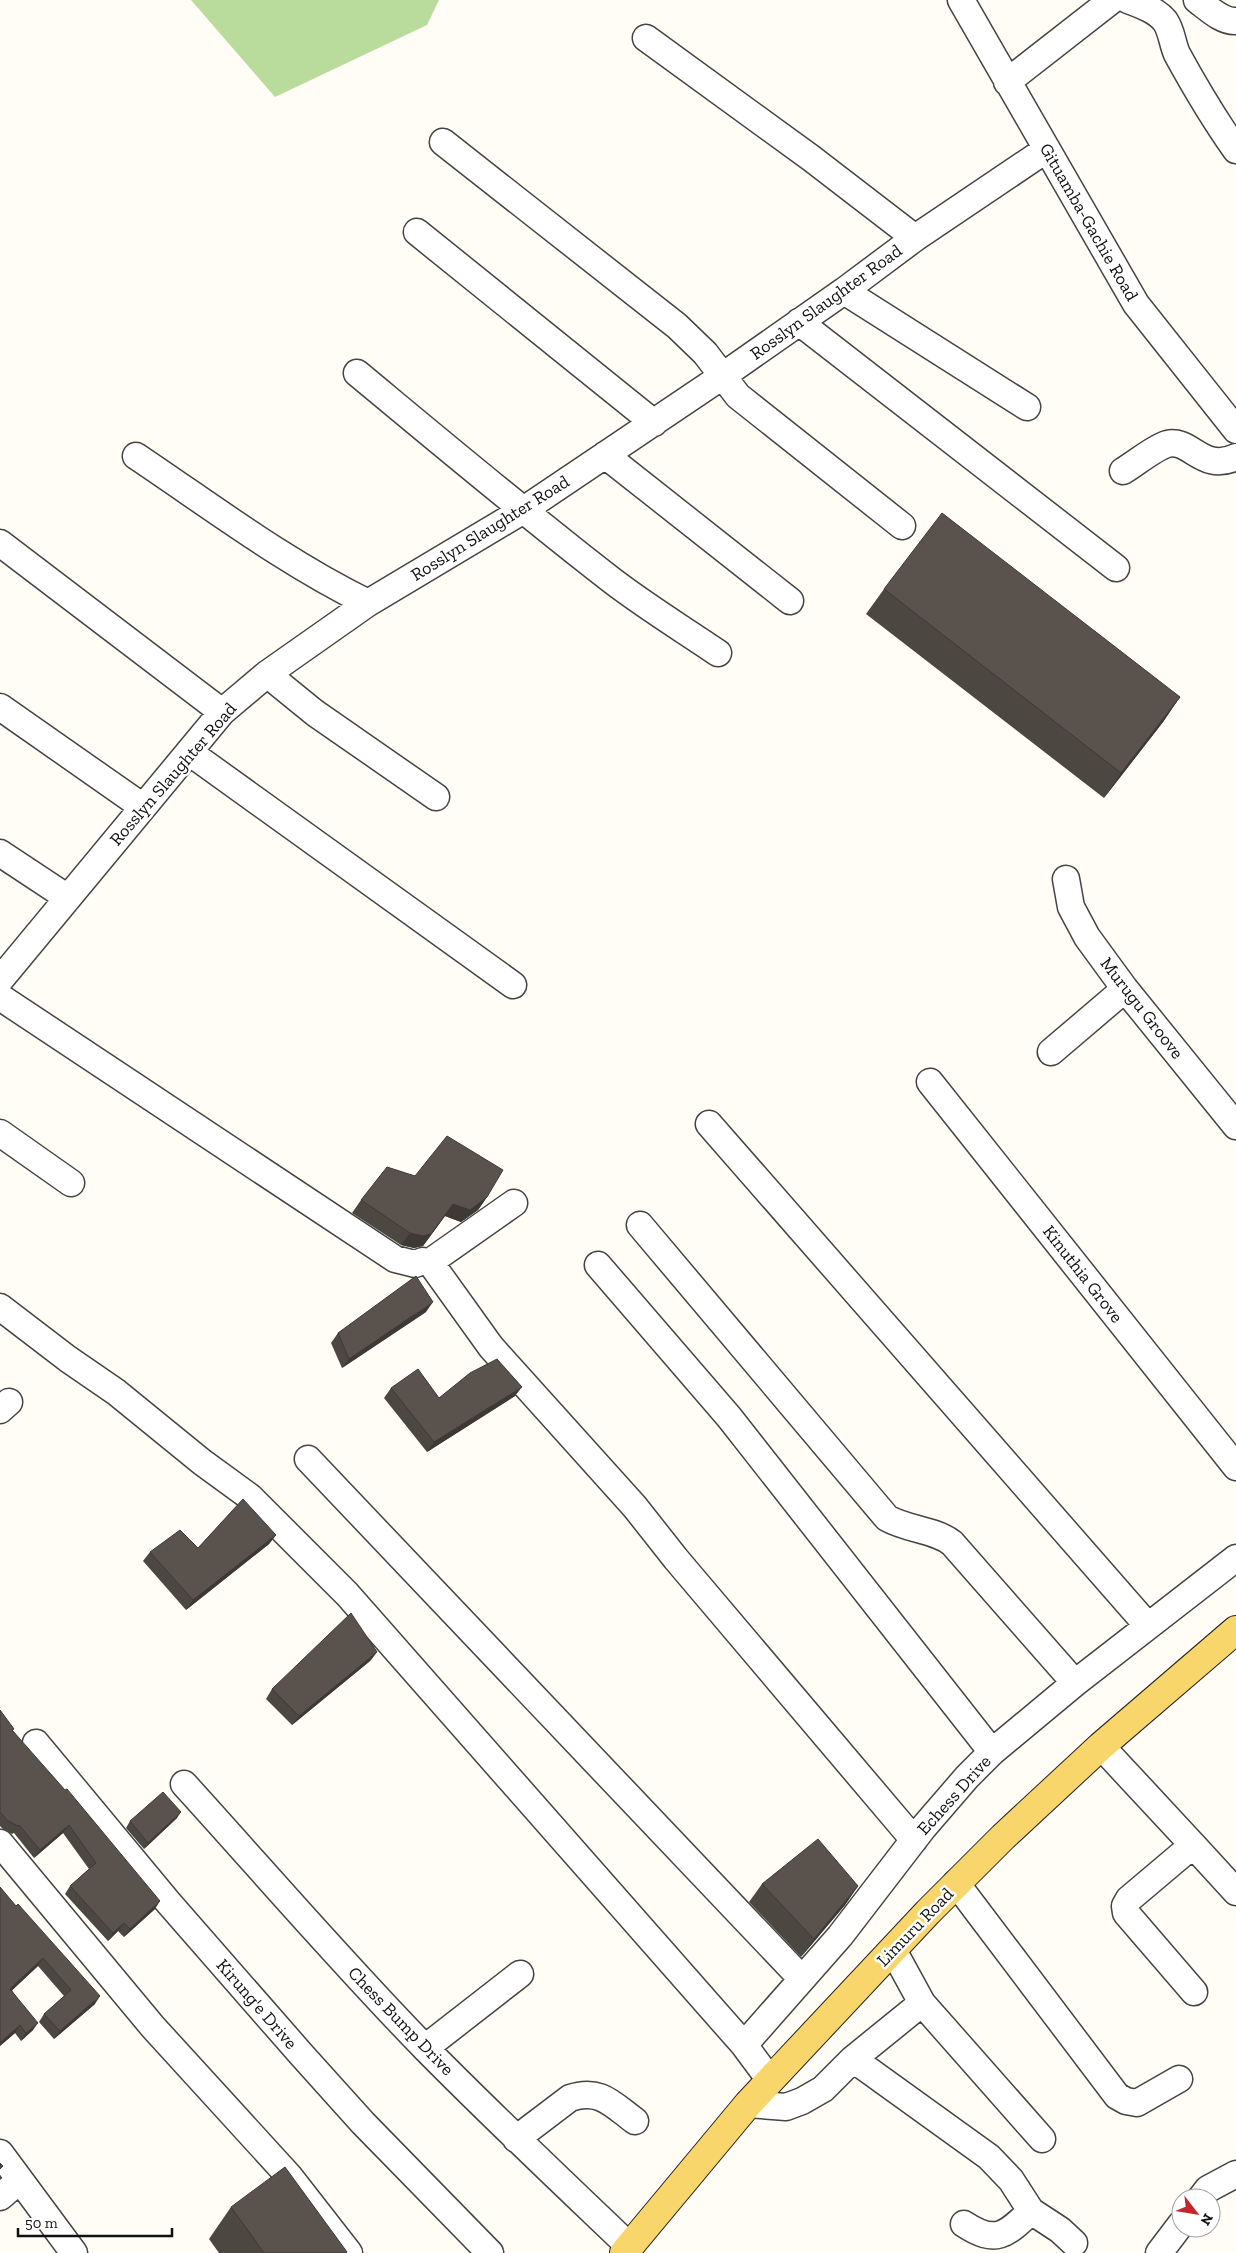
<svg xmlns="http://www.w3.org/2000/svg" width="1236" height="2253" font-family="'Zilla Slab',serif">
<rect width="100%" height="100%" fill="#fffdf5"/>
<path fill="#b9dc9c" d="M191 0H439L427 25 275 97Z"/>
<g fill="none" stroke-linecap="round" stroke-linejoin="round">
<defs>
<path id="minor" d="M961 0 1136 304 1236 430
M1128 0C1141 5 1156 10 1165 21 1172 31 1172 43 1177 54 1195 87 1214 119 1236 150
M1197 0C1208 8 1222 22 1236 21
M646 38 811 158 915 238
M1007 82 1112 0
M443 142 677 326 705 353 738 396 902 526
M417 232 654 423
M844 291 1027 407
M799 322 1116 568
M357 373C439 441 520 509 605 575 640 603 680 627 718 653
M605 455 790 601
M136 456C212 507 286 563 368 603
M1123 471C1135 464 1154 448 1167 444 1191 438 1202 473 1236 457
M0 543 222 712
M267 674 315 713 436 797
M0 707 143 807
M189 752 513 985
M0 853 68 898
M1066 879 1071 907 1087 937 1125 989 1236 1126
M0 980 222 712 267 674 368 603 522 511 724 375 844 291 915 238 1047 149
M0 997 395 1259 415 1264 423 1261 430 1262 491 1347 635 1507 676 1559 914 1840
M1051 1052 1125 989
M930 1082 1236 1467
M709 1124 1148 1626
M0 1133 71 1183
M640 1225 887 1518C908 1530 934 1529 952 1543L1075 1683
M430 1262 514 1203
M598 1265 729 1417 992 1752
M0 1307 68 1359 116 1392 202 1462 250 1497 347 1594 744 2045
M0 1410 9 1402
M308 1459 801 1978
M36 1743 168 1902 300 2053 363 2123 490 2253
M1101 1746 1193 1845 1129 1899 1125 1906 1126 1913 1194 1992
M184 1784C264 1872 342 1963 426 2049 492 2116 561 2181 629 2246
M0 1843 153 2027 289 2176 349 2253
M1193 1845 1236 1892
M956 1883 1117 2096 1126 2101 1137 2103 1179 2079
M893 1950 922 2003 1042 2139
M425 2048 520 1974
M853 2059 989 2157 1011 2180 1031 2211C1006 2235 996 2245 964 2224
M770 2080 744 2045 840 1936 923 1828 967 1777 992 1752 1075 1683 1236 1558
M748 2104 786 2107 802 2101 823 2089 853 2059 922 2003
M516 2139 570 2098C600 2088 612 2104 635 2121
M0 2153 74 2253
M0 2197 20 2180
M1201 2198 1208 2189 1236 2174
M1031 2211 1060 2230 1074 2243
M1159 2253 1181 2224"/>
<path id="major" d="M624 2253 748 2104 928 1912 1003 1837 1101 1746 1236 1630"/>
</defs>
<use href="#minor" stroke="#444" stroke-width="29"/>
<use href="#major" stroke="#222" stroke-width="30"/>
<use href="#minor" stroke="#fff" stroke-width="26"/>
<use href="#major" stroke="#f9d66b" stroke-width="28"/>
</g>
<path fill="#4d4742" d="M884 589 1180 697 1163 722 1104 798 866 614Z
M415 1176 487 1197 478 1210 461 1222 445 1216 423 1246 414 1248 401 1245 352 1213 361 1200Z
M426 1312 342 1368 331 1343 338 1333Z
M391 1388 439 1398 515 1396 427 1452 384 1398Z
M276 1535 269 1544 186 1610 143 1561 150 1552 198 1548Z
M377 1652 370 1661 292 1725 266 1699 272 1689Z
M0 1710 13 1731 155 1909 124 1937 118 1931 108 1941 65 1894 70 1886 89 1869 63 1833 34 1858 14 1833 12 1834 3 1829 0 1826Z
M177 1818 144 1849 126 1828 130 1821Z
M762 1884 858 1886 845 1905 801 1957 749 1902Z
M0 1887 95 2004 54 2039 39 2022 44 2014 64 1996 38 1966 12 1990 33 2030 21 2041 15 2033 0 2046Z
M231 2207 347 2252 346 2253H219L209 2239Z"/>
<path fill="#3f3936" d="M1180 697 1163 722 1104 798 1121 773Z
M487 1197 478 1210 461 1222 445 1216 423 1246 414 1248 401 1245 410 1233 453 1204Z
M433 1302 426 1312 342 1368 349 1359Z
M522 1387 515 1396 427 1452 434 1442Z
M276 1535 269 1544 186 1610 193 1600Z
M377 1652 370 1661 292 1725 299 1716Z
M181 1812 177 1818 144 1849 148 1843Z
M69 1825 63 1833 34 1858 40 1850Z
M858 1886 845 1905 801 1957 814 1939Z
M160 1901 155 1909 124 1937 130 1929Z
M124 1923 118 1931 108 1941 113 1933Z
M43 1958 38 1966 5 1997 10 1989Z
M100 1996 95 2004 54 2039 60 2031Z
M38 2023 33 2030 21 2041 26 2033Z
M20 2025 15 2033 0 2046 1 2042Z"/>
<path fill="#5a524d" stroke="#3f3936" d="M942 513 1180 697 1121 773 884 589Z
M447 1136 503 1170 487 1197 470 1210 453 1204 431 1234 423 1236 410 1233 361 1200 387 1167 415 1176Z
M416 1276 433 1302 349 1359 338 1333Z
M497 1359 522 1387 434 1442 391 1388 418 1369 439 1398 470 1373Z
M243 1499 276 1535 193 1600 150 1552 180 1530 198 1548Z
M351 1613 377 1652 299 1716 272 1689Z
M0 1710 14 1729 12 1730 65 1790 67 1789 160 1901 130 1929 124 1923 113 1933 70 1886 96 1863 69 1825 40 1850 19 1825 18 1826 8 1821 0 1812Z
M163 1792 181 1812 148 1843 130 1821Z
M818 1839 858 1886 814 1939 762 1884Z
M0 1887 16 1906 18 1904 100 1996 60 2031 44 2014 71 1990 43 1958 10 1989 38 2023 26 2033 20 2025 1 2042 0 2041Z
M0 2163 3 2166 0 2169Z
M285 2167 347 2252 346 2253H264L231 2207Z"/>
<g text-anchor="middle" stroke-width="5" stroke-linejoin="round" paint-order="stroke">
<g font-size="18" fill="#111" stroke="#fff">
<text transform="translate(1089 222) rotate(60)" y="6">Gituamba-Gachie Road</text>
<text transform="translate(826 302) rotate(-36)" y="6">Rosslyn Slaughter Road</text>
<text transform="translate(490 528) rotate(-32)" y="6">Rosslyn Slaughter Road</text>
<text transform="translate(173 774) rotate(-49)" y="6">Rosslyn Slaughter Road</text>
<text transform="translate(1142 1008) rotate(52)" y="6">Murugu Groove</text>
<text transform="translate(1083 1274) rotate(52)" y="6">Kinuthia Grove</text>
<text transform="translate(954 1795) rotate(-48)" y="6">Echess Drive</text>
<text transform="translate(915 1927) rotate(-46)" y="6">Limuru Road</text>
<text transform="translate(257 2004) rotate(49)" y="6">Kirung'e Drive</text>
<text transform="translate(401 2021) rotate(46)" y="6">Chess Bump Drive</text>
</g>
</g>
<g transform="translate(1196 2213) rotate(121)"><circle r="24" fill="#ffffff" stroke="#a0a0a0"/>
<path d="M0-4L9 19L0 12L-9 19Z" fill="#c4262e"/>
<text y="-8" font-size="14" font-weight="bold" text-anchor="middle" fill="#111111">N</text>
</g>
<path d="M18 2228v8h154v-8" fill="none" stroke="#111111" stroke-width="2.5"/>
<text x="25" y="2228" font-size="15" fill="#111111" stroke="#ffffff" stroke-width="4" paint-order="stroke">50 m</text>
</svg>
